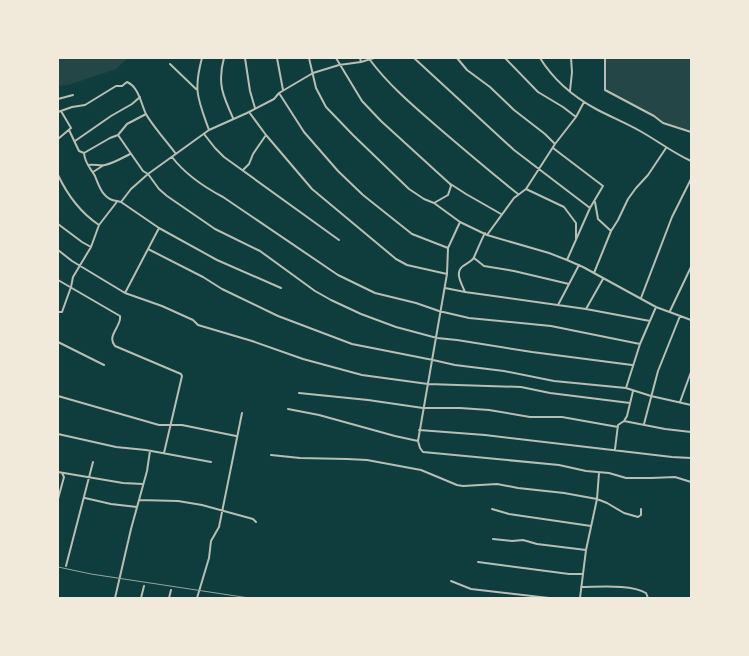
<svg xmlns="http://www.w3.org/2000/svg" width="749" height="656" font-family="'Archivo Narrow',sans-serif">
<rect width="100%" height="100%" fill="#0f3d3e"/>
<path fill="#244646" d="M58 58H128L116 69 68 85 58 86Z
M604 58H691V131C663 126 630 104 605 90Z"/>
<g fill="none" stroke-linecap="round" stroke-linejoin="round">
<path stroke="#b8beb3" stroke-width="2" d="M202 58C193 91 198 99 209 130
M224 58C217 83 223 96 233 118
M245 58 250 91 255 108
M277 58 283 90
M309 58 316 88 326 107 353 135 409 189 424 199 434 203 460 222 487 235 549 253 567 260 583 267 656 307 691 320
M336 58 362 101 381 121 449 183 466 194 501 214
M360 58 361 62
M414 58 514 150 590 208
M457 58 467 70 490 87 514 110 545 134 555 144
M540 58C553 79 574 97 596 109 611 117 626 123 640 131 658 141 673 153 691 161
M605 58V90L654 116 663 123 691 132
M370 60C388 84 410 103 433 123 461 147 489 171 518 194
M170 64 196 89
M570 91 572 72 571 58
M279 93 304 132 338 171 363 195 412 234 448 248
M58 99 73 95
M58 112 72 107 85 105 116 86H122L127 82C139 87 141 104 146 114 152 125 167 142 176 154
M249 112 266 135 312 189 396 259 407 265 447 274
M576 117 584 102
M69 130 79 151 84 153C85 164 90 167 95 176 99 186 103 200 117 201
M204 134 215 148 224 157 339 240
M118 135 143 171 148 174 159 189 167 196 215 229 260 251 315 291 331 300 361 314 396 327 437 338 457 340 532 352 632 365
M58 139 71 128 61 111
M75 141 111 116 132 104 140 97
M553 148 603 186 590 208 567 260
M84 153 110 138 118 135 127 124 146 114
M172 157C185 174 204 187 223 197L338 275 375 293 416 303 439 311 469 318 551 326 640 344
M88 165C94 164 100 166 105 165 114 163 122 158 130 154
M243 170 249 164 253 154 266 135
M93 172 104 165
M58 175C67 194 81 213 99 225
M526 189 564 207 576 223V239
M121 202 159 228 217 260 281 288
M595 202 598 219 611 231
M434 203 448 195 451 186 450 184
M58 224 82 242 91 247
M487 235 514 198 526 189 555 144 576 117 563 107 538 92 505 58
M148 249 203 277 222 289 278 316 352 344 433 360 455 365 504 371 554 381 626 388 651 396 691 405
M58 250 72 261 125 293 162 306 193 320 198 325 252 341 303 359 362 375 428 384 521 387 550 393 630 403
M474 258 484 266 514 271 569 284
M594 273 611 231 618 220 628 199 636 188 648 175 666 148
M58 280 120 316C122 326 106 336 115 346L181 374 182 376 164 453
M445 288 465 292 586 309 650 321
M465 292C462 284 454 273 463 266 466 264 470 262 473 259 475 256 482 238 485 233
M125 293 159 228
M641 298 672 217 691 179
M558 305 579 265
M586 309 603 279
M670 311 691 267
M58 312H62L71 287 73 277 91 247 99 225 116 203 117 201 121 202 131 189 148 174 209 130 247 113 274 99 279 93 313 73 339 65 361 62 374 58
M58 342 104 365
M626 388 640 344 656 307
M299 393 368 400 423 408H460L489 410 530 417H562L618 427
M58 396 159 425H182L236 436
M680 402 691 372
M288 409 319 415 395 436 418 441 420 448 423 452 559 465 586 471 609 473 626 478H651L675 477 691 482
M624 421 665 429 691 432
M644 424 658 371 680 316
M419 430 485 435 672 457 691 458
M58 434 116 447 146 450 211 462
M418 441 447 274 448 248 460 222
M615 449 618 425 624 421 627 416 633 391
M271 455 300 458 347 459 367 460 421 470 457 485 463 486 497 484 518 488 564 493 597 499 607 503 624 513 638 517 641 515V509
M58 472 123 483 143 484
M85 498 111 504 137 507
M58 499 64 477 62 473
M139 500 178 501 202 505 253 519 256 522
M492 509 509 514 591 526
M493 539 512 541 523 540 537 544 586 550
M478 562 569 574H583
M66 566 93 462
M451 581 471 589 549 598
M581 587C599 587 631 584 646 593L648 598
M115 598 131 529 147 471 150 451
M141 598 144 586
M169 598 171 590
M197 598 209 558 211 541 219 527 242 413
M580 598 586 550 597 499 599 473"/>
<path stroke="#97a49c" stroke-width="1" d="M58 567 91 574 249 598"/>
</g>
<rect width="749" height="656" fill="none" stroke="#f1e9da" stroke-width="118"/>
</svg>
